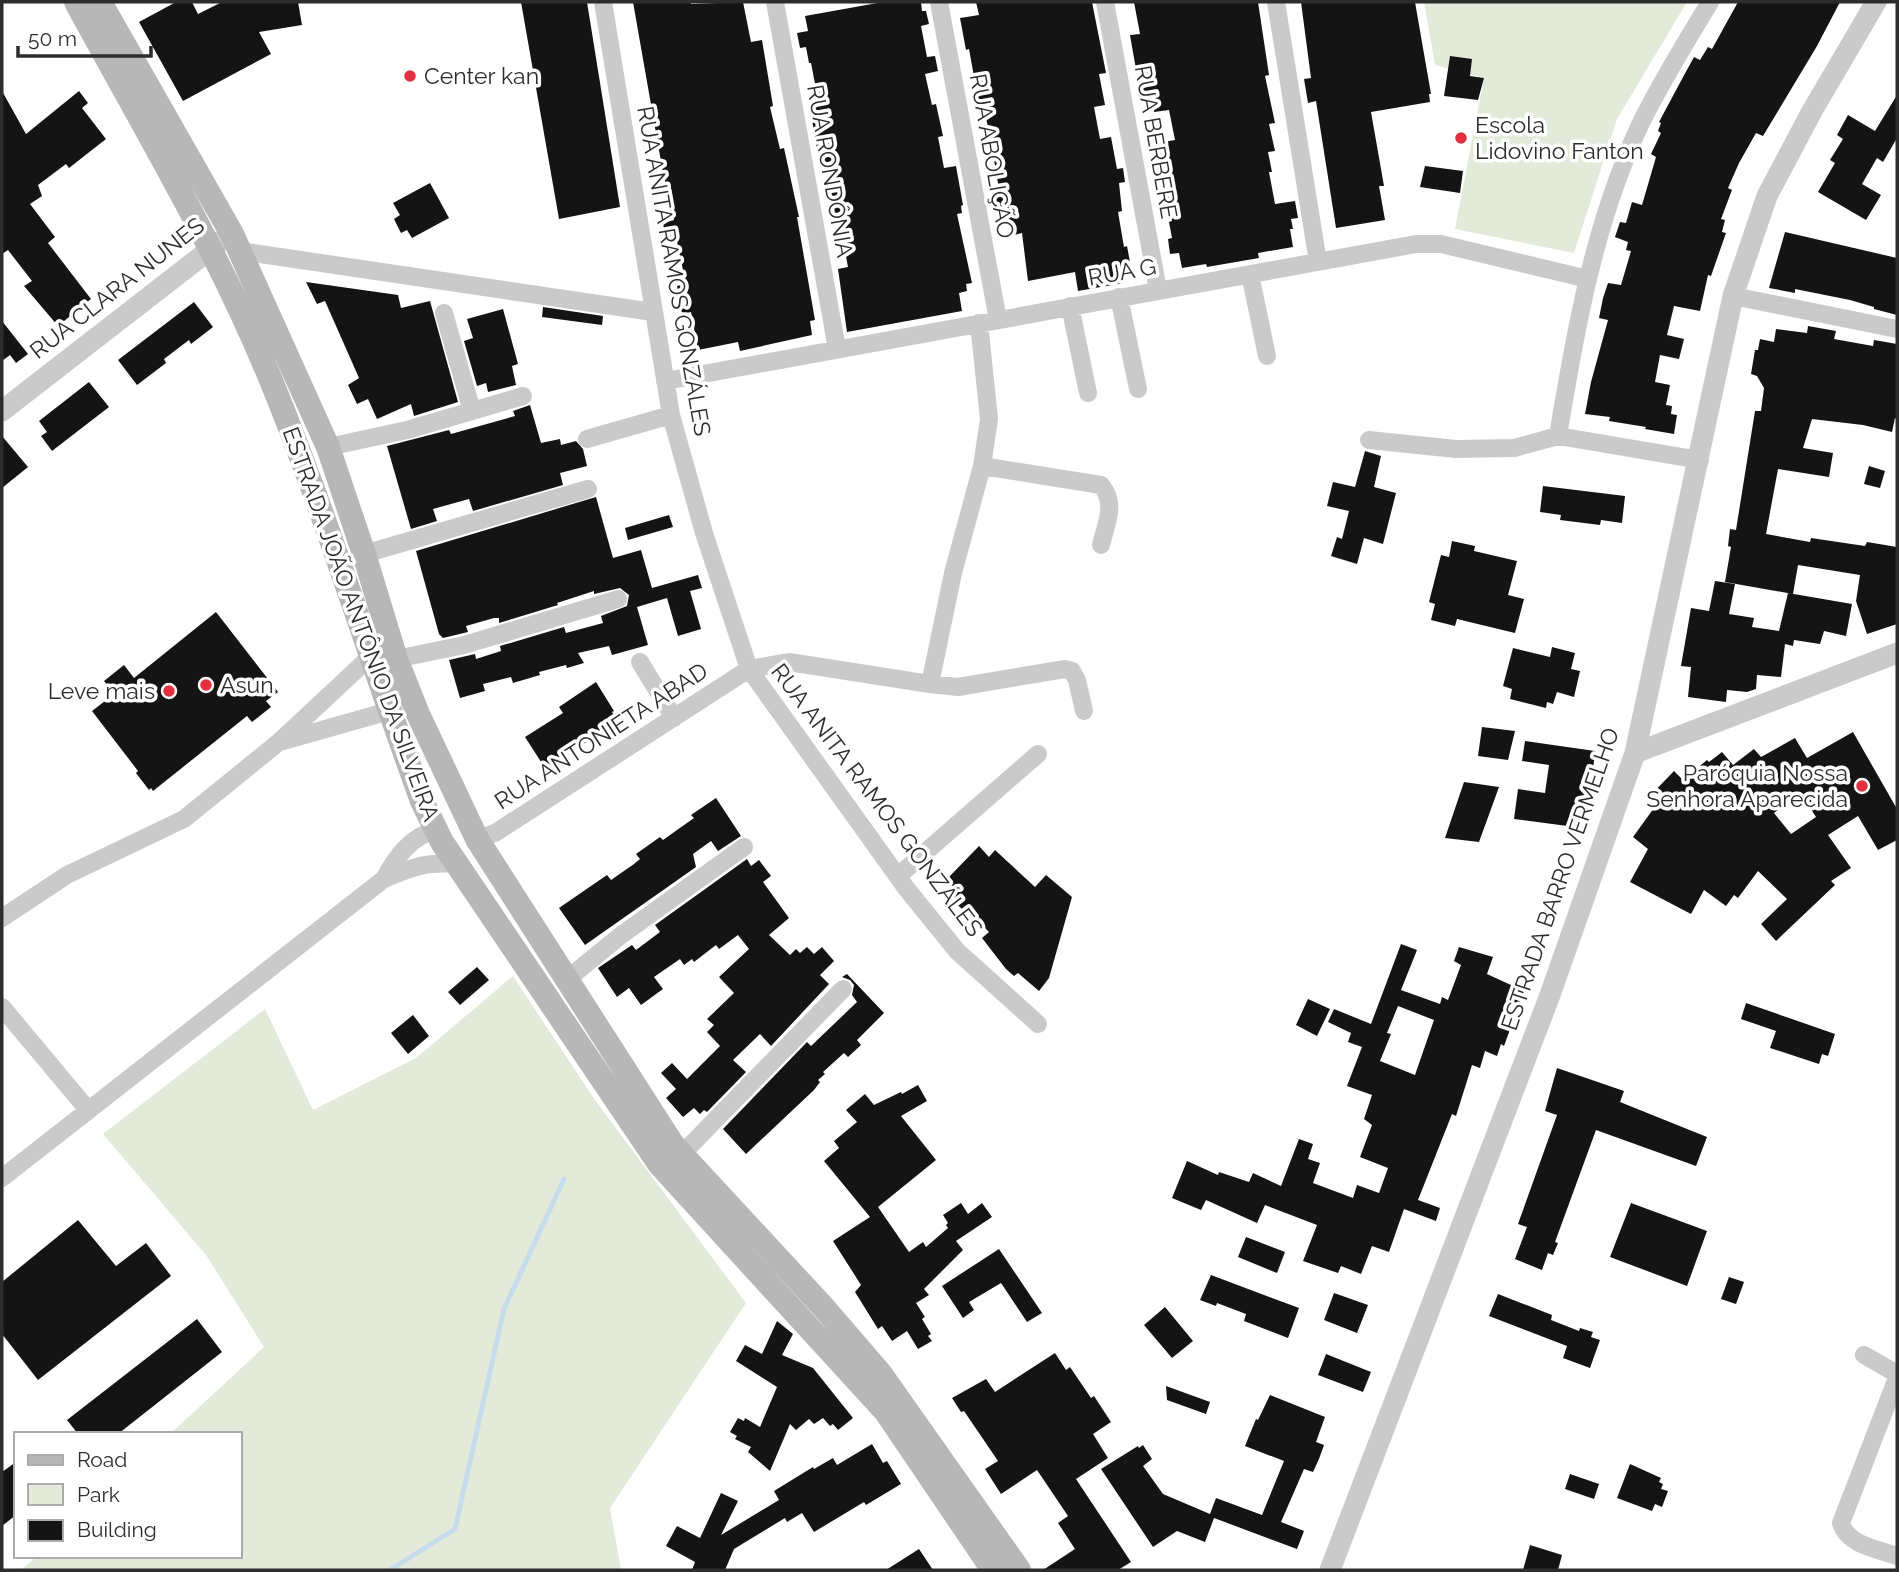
<svg xmlns="http://www.w3.org/2000/svg" width="1899" height="1572" font-family="Raleway,sans-serif">
<rect width="100%" height="100%" fill="#fff"/>
<path fill="#e3eada" d="M1424 2H1687L1617 119 1574 253 1455 229 1484 78 1435 65Z
M513 976 595 1100 746 1303 610 1508 621 1570H21L37 1556H240V1434H170L264 1347 206 1255 103 1134 265 1009 313 1110 416 1058Z"/>
<g fill="none" stroke-linecap="round" stroke-linejoin="round">
<path stroke="#c6dcea" stroke-width="5" d="M390 1570 455 1529 504 1309 564 1179"/>
</g>
<path fill="#141414" fill-rule="evenodd" d="M176 2H192L198 14 222 2H298L302 25 259 32 271 54 183 101 139 22Z
M521 2H587L620 207 559 219Z
M633 2H691V4L743 2 751 42 762 40 773 106 770 107 780 149 784 148 799 217H797L815 320 810 321 812 335 740 351 738 342 698 350 691 312 682 314 677 286 686 284 676 237 666 239 663 223 674 220 663 173Z
M883 2H921L922 11H926L929 24 921 26 927 57 935 56 938 71 925 74 932 105 936 104 943 136 938 137 944 168 956 166 963 205 961 206 962 213 957 214 972 283 966 284 967 291 959 293 962 311 847 332 838 269 848 267 842 235 839 236 828 173 822 174 817 149 808 96 817 94 811 63H809L806 47 800 48 797 33 808 31 805 16Z
M976 2H1092L1106 73 1099 74 1105 105 1094 107 1100 139 1111 137 1117 169 1123 168 1125 182 1119 183 1122 211 1118 212 1124 247 1127 246 1132 273 1122 275 1123 283 1078 291 1075 272 1028 281 1022 233 1010 236 1006 217 997 218 992 190 999 189 991 142 983 103 979 104 969 49 966 50 960 18 979 15Z
M1134 2H1258L1269 75 1265 76 1275 123 1269 124 1275 151 1268 152 1272 172H1269L1275 204 1295 201 1298 218 1291 219 1293 229H1290L1293 247 1258 253 1259 258 1207 267 1206 264 1182 268 1179 253 1170 254 1168 239 1172 238 1169 222 1172 221 1167 191 1159 192 1151 144 1175 140 1169 110 1154 112 1151 96 1141 98 1130 35 1140 34Z
M1301 2H1415L1431 94H1429L1430 102 1371 112 1384 186H1379L1385 220 1336 228 1316 101 1308 103 1304 79 1311 78Z
M1738 2H1840L1817 46 1763 136 1756 133 1739 163 1728 188 1732 190 1721 219 1725 220 1722 232 1726 233 1711 276 1708 275 1700 311 1674 306 1667 335 1684 339 1679 359 1660 355 1655 382 1670 385 1666 405 1672 406 1671 414 1677 415 1674 434 1645 429 1646 427 1609 421 1610 417 1585 414 1591 382 1608 320 1599 318 1603 298 1608 283 1621 285 1631 251 1626 250 1628 242 1615 237 1620 222 1626 223 1632 202 1642 205 1656 157 1651 154 1661 133 1658 131 1661 123 1659 122 1682 79 1694 57 1700 60 1708 47 1712 49Z
M1450 56 1472 59 1470 76 1484 78 1478 100 1444 96Z
M2 91 26 134 79 91 88 103 82 108 106 139 69 168 66 164 38 185 42 196 30 204 55 237 48 243 91 299 58 326 24 286 32 281 8 250 2 254Z
M1897 95V138L1883 162 1877 158 1862 184 1881 195 1866 220 1818 192 1835 163 1830 160 1843 139 1837 135 1848 115 1875 131Z
M1425 166 1463 171 1460 193 1420 187Z
M430 183 449 218 412 238 407 230 401 233 394 219 400 215 393 203Z
M1785 232 1897 258V315L1874 309V307L1850 300 1795 289V293L1769 288Z
M306 282 398 295 401 308 430 301 458 402 414 416 411 404 377 419 368 399 357 404 348 385 359 378 325 301 317 304Z
M194 302 213 327 191 344 189 340 164 359 166 363 137 385 118 360Z
M543 307 603 316 602 325 542 317Z
M503 309 518 364 512 366 516 385 488 392 486 383 477 386 464 341 473 338 467 319Z
M2 321 28 354 16 363 10 355 2 361Z
M1808 326 1836 331 1834 339 1873 346 1874 340 1897 344V419L1895 418 1892 432 1863 425 1812 419 1803 448 1833 453 1829 477 1778 469 1766 534 1810 542 1811 538 1865 546 1867 542 1897 547V624L1867 634 1856 601 1860 575 1798 565 1793 594 1725 582 1731 547 1728 546 1730 529 1736 530 1755 411H1761L1764 388 1757 376 1751 374 1755 350H1758L1760 339 1774 342 1776 329 1807 333Z
M89 382 109 407 52 451 41 436 47 432 39 421Z
M530 405 541 443 560 439 561 445 576 441 583 449 587 466 560 473 563 485 473 511 469 499 433 509 437 521 411 529 387 446 449 430 451 434 515 416 513 411Z
M2 436 28 467 2 488Z
M1365 451 1381 456 1374 487 1396 493 1383 544 1364 538 1357 564 1331 556 1337 537 1342 539 1349 511 1327 506 1333 482 1355 487Z
M1869 466 1885 471 1880 488 1864 484Z
M1543 486 1625 496 1622 523 1601 520 1600 525 1560 520 1561 515 1540 512Z
M596 497 613 558 641 550 652 588 698 575 702 588 690 591 701 629 678 636 667 598 637 607 648 645 612 655 609 646 578 653 584 663 567 668 566 665 539 672 540 675 513 683 511 677 483 684 485 691 460 698 449 660 475 654 476 659 501 651 500 646 564 627 566 633 603 623 601 616 627 606 629 595 620 588 594 594V591L557 603 558 605 499 623V618H494L466 626 468 632 443 638 439 634 416 551Z
M669 515 673 527 628 540 625 528Z
M1452 541 1475 546 1474 551 1517 561 1508 595 1524 599 1515 633 1457 619 1455 626 1431 620 1435 604 1429 602 1441 555 1449 557Z
M1715 581 1735 584 1729 614 1754 618 1752 627 1766 629 1779 631 1788 593 1852 604 1846 636 1824 631 1820 644 1794 640 1793 646 1785 644 1781 677 1757 675 1756 689 1747 692 1727 690 1726 702 1688 697 1691 667 1681 666 1691 608 1709 611Z
M216 612 278 692 266 701 271 707 252 722 247 716 153 791 151 788 149 790 136 773 138 771 92 711 114 694 104 681 124 665 134 678Z
M1552 647 1575 653 1571 669 1580 671 1574 697 1557 692 1553 704 1547 702 1546 708 1510 699 1512 689 1503 686 1513 648 1550 657Z
M596 682 614 711 612 712 618 722 545 768 525 737 563 713 559 707Z
M1482 727 1515 731 1508 760 1478 756Z
M1853 732 1897 809V840L1878 850 1858 816 1828 835 1851 868 1831 881 1835 885 1776 941 1761 924 1787 899 1758 871 1738 898 1734 895 1726 906 1704 890 1691 914 1630 882 1648 849 1633 837 1654 808 1646 800 1674 771 1683 780 1707 760 1709 762 1722 752 1733 765 1754 749 1761 757 1795 738 1807 758ZM1800 792 1816 817 1791 834 1774 813Z
M1525 741 1595 751 1593 770 1598 771 1594 799 1578 797 1575 827 1514 819 1518 789 1545 793 1549 765 1522 761Z
M1464 782 1499 787 1479 842 1445 838Z
M716 798 741 836 718 851 711 841 693 854 696 867 585 945 559 908 607 875 611 880 634 864 640 859 636 854 660 837 663 840 677 830 694 818 691 815Z
M979 846 989 857 995 850 1035 887 1046 875 1072 897 1049 978 1039 991 1018 973 1014 976 1006 969 982 938 989 932 965 908 963 910 946 894 953 887 950 884 953 881 949 877Z
M747 859 751 866 759 860 771 876 763 882 789 918 769 935 790 955 796 949 800 953 807 947 814 954 822 947 834 961 820 975 829 984 771 1046 760 1034 733 1060 746 1072 707 1112 704 1110 700 1114 694 1108 683 1117 666 1098 676 1089 661 1073 672 1063 687 1079 720 1046 707 1032 714 1025 707 1019 734 993 719 977 749 949 738 935 719 949 716 945 694 962 692 959 684 965 680 959 654 977 663 989 641 1005 629 988 617 997 598 968 632 945 636 950 660 932 655 925Z
M1401 944 1417 950 1401 990 1440 1004 1442 997 1448 1000 1461 965 1454 961 1459 947 1493 957 1487 974 1524 991 1504 1046 1501 1044 1497 1056 1485 1051 1480 1068 1472 1065 1456 1116 1452 1114 1418 1200 1440 1208 1436 1221 1404 1209 1389 1252 1372 1246 1361 1274 1341 1266 1338 1273 1303 1261 1317 1225 1265 1205 1257 1223 1206 1200 1201 1210 1172 1198 1187 1161 1218 1175 1219 1172 1249 1182 1253 1173 1281 1186 1299 1139 1313 1144 1308 1159 1320 1163 1313 1183 1353 1198 1357 1185 1379 1193 1388 1168 1360 1157 1372 1125 1364 1119 1372 1095 1347 1086 1362 1047 1348 1042 1351 1033 1328 1022 1334 1009 1371 1024ZM1398 1006 1434 1020 1415 1075 1380 1061 1391 1034 1387 1033Z
M477 967 489 980 460 1005 448 992Z
M847 974 884 1013 857 1040 861 1045 848 1057 844 1053 823 1072 825 1074 818 1080 820 1082 814 1090 746 1154 723 1129 807 1042 811 1046 857 1002 852 995 854 985 850 980 842 977Z
M1308 999 1330 1009 1317 1036 1296 1025Z
M1746 1003 1835 1034 1828 1056 1822 1054 1819 1064 1770 1048 1776 1031 1741 1019Z
M413 1015 429 1036 408 1054 391 1033Z
M1557 1068 1624 1091 1620 1102 1707 1137 1696 1166 1596 1130 1555 1242 1558 1243 1553 1255 1548 1253 1542 1270 1515 1259 1527 1227 1518 1224 1557 1115 1545 1111Z
M918 1085 927 1101 901 1116 936 1160 878 1207 909 1252 923 1242 926 1247 948 1228 946 1225 948 1223 943 1215 961 1203 968 1214 982 1203 992 1217 956 1241 963 1250 924 1289 929 1295 916 1303 925 1317 922 1319 931 1334 928 1336 932 1341 918 1349 907 1331 892 1341 882 1326 878 1329 855 1292 861 1285 833 1241 870 1217 824 1161 839 1148 834 1141 857 1122 846 1110 865 1094 874 1105 901 1092 902 1094Z
M1631 1203 1707 1231 1687 1286 1610 1257Z
M78 1220 116 1266 146 1243 171 1276 38 1380 2 1334V1282Z
M1246 1237 1285 1252 1277 1273 1238 1257Z
M999 1249 1042 1313 1027 1322 1001 1283 969 1302 974 1310 963 1318 942 1286Z
M1211 1275 1299 1308 1288 1338 1244 1321 1246 1314 1217 1303 1216 1306 1200 1300Z
M1729 1277 1744 1282 1736 1304 1721 1299Z
M1334 1293 1368 1305 1357 1333 1324 1320Z
M1498 1294 1552 1315 1551 1320 1579 1331 1580 1328 1593 1332 1591 1337 1600 1340 1590 1368 1563 1358 1567 1346 1489 1316Z
M1165 1307 1193 1341 1172 1358 1144 1325Z
M197 1319 222 1352 118 1434H78L67 1420Z
M777 1321 793 1334 782 1355 813 1368 853 1418 838 1430 833 1424 830 1426 823 1418 814 1424 809 1419 796 1430 790 1424 770 1471 748 1452 751 1447 735 1439 737 1436 730 1432 738 1418 744 1421 745 1418 760 1427 777 1387 736 1361 745 1345 762 1354Z
M1055 1353 1066 1370 1070 1367 1091 1398 1094 1396 1111 1422 1093 1434 1108 1458 1076 1479 1131 1562 1118 1570H1043L1075 1549 1058 1523 1068 1516 1037 1470 1001 1494 985 1469 998 1461 964 1411 961 1412 952 1398 986 1379 995 1392Z
M1326 1354 1371 1372 1363 1392 1318 1375Z
M1166 1386 1210 1402 1206 1414 1167 1400Z
M1270 1395 1325 1417 1316 1442 1324 1445 1319 1459 1313 1472 1304 1469 1281 1522 1304 1531 1297 1549 1214 1518 1205 1542 1177 1531 1153 1547 1101 1469 1138 1446 1139 1448 1143 1445 1152 1459 1143 1466 1163 1494 1210 1514 1216 1498 1262 1515 1284 1461 1245 1446 1256 1419 1258 1420Z
M872 1444 883 1463 887 1461 901 1484 866 1505 864 1502 814 1532 802 1513 787 1522 785 1518 734 1549 725 1570H692L695 1562 666 1546 677 1526 700 1538 721 1493 738 1501 721 1535 779 1500 774 1491 813 1467 814 1469 833 1458 837 1465Z
M16 1462V1515L2 1526V1472Z
M1630 1464 1661 1478 1659 1482 1663 1484 1661 1489 1668 1491 1662 1507 1655 1504 1652 1511 1617 1498Z
M1570 1474 1599 1484 1594 1499 1565 1489Z
M1530 1545 1562 1555 1558 1570H1523Z
M919 1549 933 1570H886Z"/>
<g fill="none" stroke-linecap="round" stroke-linejoin="round">
<path stroke="#cacaca" stroke-width="18" d="M603 2 671 415 704 533 749 669 906 888 957 951 1038 1024
M775 2 837 349
M939 2 998 320
M1105 2 1158 290
M1276 2 1318 262
M240 251 653 312
M1250 274 1267 356
M1733 296 1897 329
M1119 297 1138 389
M1070 306 1088 393
M444 313 472 411
M665 381 1416 244H1441L1588 279
M1558 436C1575 332 1594 224 1639 127 1659 85 1686 42 1710 2
M587 439 671 415
M1369 440 1456 449 1514 448 1558 436 1700 460
M328 447 407 430 523 396
M982 466 1101 485C1117 504 1106 523 1101 545
M364 554 588 489
M396 659 464 645 618 599
M640 662 674 718
M930 684 958 687 1065 669 1072 671 1077 680 1084 711
M283 741 389 711
M477 839 495 833 749 669 789 662 930 684 953 573 982 466 989 419 979 323
M898 876 1038 754
M384 879C396 857 411 836 436 830
M2 918 67 875 184 819 279 742 371 656
M565 981 620 936 744 847
M2 1007 88 1110
M682 1154 843 989
M2 1178 384 879C412 867 426 862 456 864
M1864 1355 1897 1374
M1897 1378 1841 1523C1847 1545 1878 1549 1897 1556"/>
<path stroke="#cacaca" stroke-width="21" d="M2 411 221 241
M1635 753 1897 653
M1330 1570 1550 995 1635 753 1733 296 1767 196 1812 111 1876 2"/>
<path stroke="#b7b7b7" stroke-width="24" d="M76 2C142 124 215 245 268 373 326 513 370 659 422 801L442 842 660 1165 886 1412 993 1570
M100 2 232 234 328 447 364 554 396 659 418 714 477 839 673 1145 825 1309 880 1373 1019 1570"/>
</g>
<g fill="#e2303e" stroke="#fff" stroke-width="2.5">
<circle cx="410" cy="76" r="7"/>
<circle cx="1461" cy="138" r="7"/>
<circle cx="206" cy="685" r="7"/>
<circle cx="169" cy="691" r="7"/>
<circle cx="1862" cy="786" r="7"/>
</g>
<g text-anchor="middle" stroke-width="7" stroke-linejoin="round" paint-order="stroke">
<g font-size="23" fill="#2d2d2d" stroke="#fff" text-anchor="start">
<text x="424" y="84">Center kan</text>
<text x="1475" y="133">Escola<tspan x="1475" dy="26">Lidovino Fanton</tspan></text>
<text x="220" y="693">Asun</text>
<text x="155" y="699" text-anchor="end">Leve mais</text>
<text x="1848" y="781" text-anchor="end">Paróquia Nossa<tspan x="1848" dy="26">Senhora Aparecida</tspan></text>
</g>
<g font-size="23" fill="#2d2d2d" stroke="#fff">
<text transform="translate(1156 142) rotate(80)" y="8">RUA BERBERE</text>
<text transform="translate(992 156) rotate(80)" y="8">RUA ABOLIÇÃO</text>
<text transform="translate(830 171) rotate(80)" y="8">RUA RONDÔNIA</text>
<text transform="translate(674 271) rotate(80)" y="8">RUA ANITA RAMOS GONZÁLES</text>
<text transform="translate(1122 272) rotate(-10)" y="8">RUA G</text>
<text transform="translate(117 288) rotate(-38)" y="8">RUA CLARA NUNES</text>
<text transform="translate(361 624) rotate(70)" y="8">ESTRADA JOÃO ANTÔNIO DA SILVEIRA</text>
<text transform="translate(601 736) rotate(-33)" y="8">RUA ANTONIETA ABAD</text>
<text transform="translate(877 800) rotate(53)" y="8">RUA ANITA RAMOS GONZÁLES</text>
<text transform="translate(1560 879) rotate(-71)" y="8">ESTRADA BARRO VERMELHO</text>
</g>
</g>
<rect width="1899" height="1572" fill="none" stroke="#2d2d2d" stroke-width="7"/>
<rect x="14" y="1432" width="228" height="126" fill="#ffffff" stroke="#ababab" stroke-width="2"/>
<rect x="28" y="1455" width="35" height="10" fill="#b7b7b7" stroke="#ababab" stroke-width="2"/>
<text x="77" y="1467" font-size="21" fill="#2d2d2d">Road</text>
<rect x="28" y="1484" width="35" height="21" fill="#e3eada" stroke="#ababab" stroke-width="2"/>
<text x="77" y="1502" font-size="21" fill="#2d2d2d">Park</text>
<rect x="28" y="1520" width="35" height="21" fill="#141414" stroke="#ababab" stroke-width="2"/>
<text x="77" y="1537" font-size="21" fill="#2d2d2d">Building</text>
<path d="M18 46v10h133v-10" fill="none" stroke="#2d2d2d" stroke-width="3.5"/>
<text x="28" y="46" font-size="21" fill="#2d2d2d" stroke="#ffffff" stroke-width="5" paint-order="stroke">50 m</text>
</svg>
